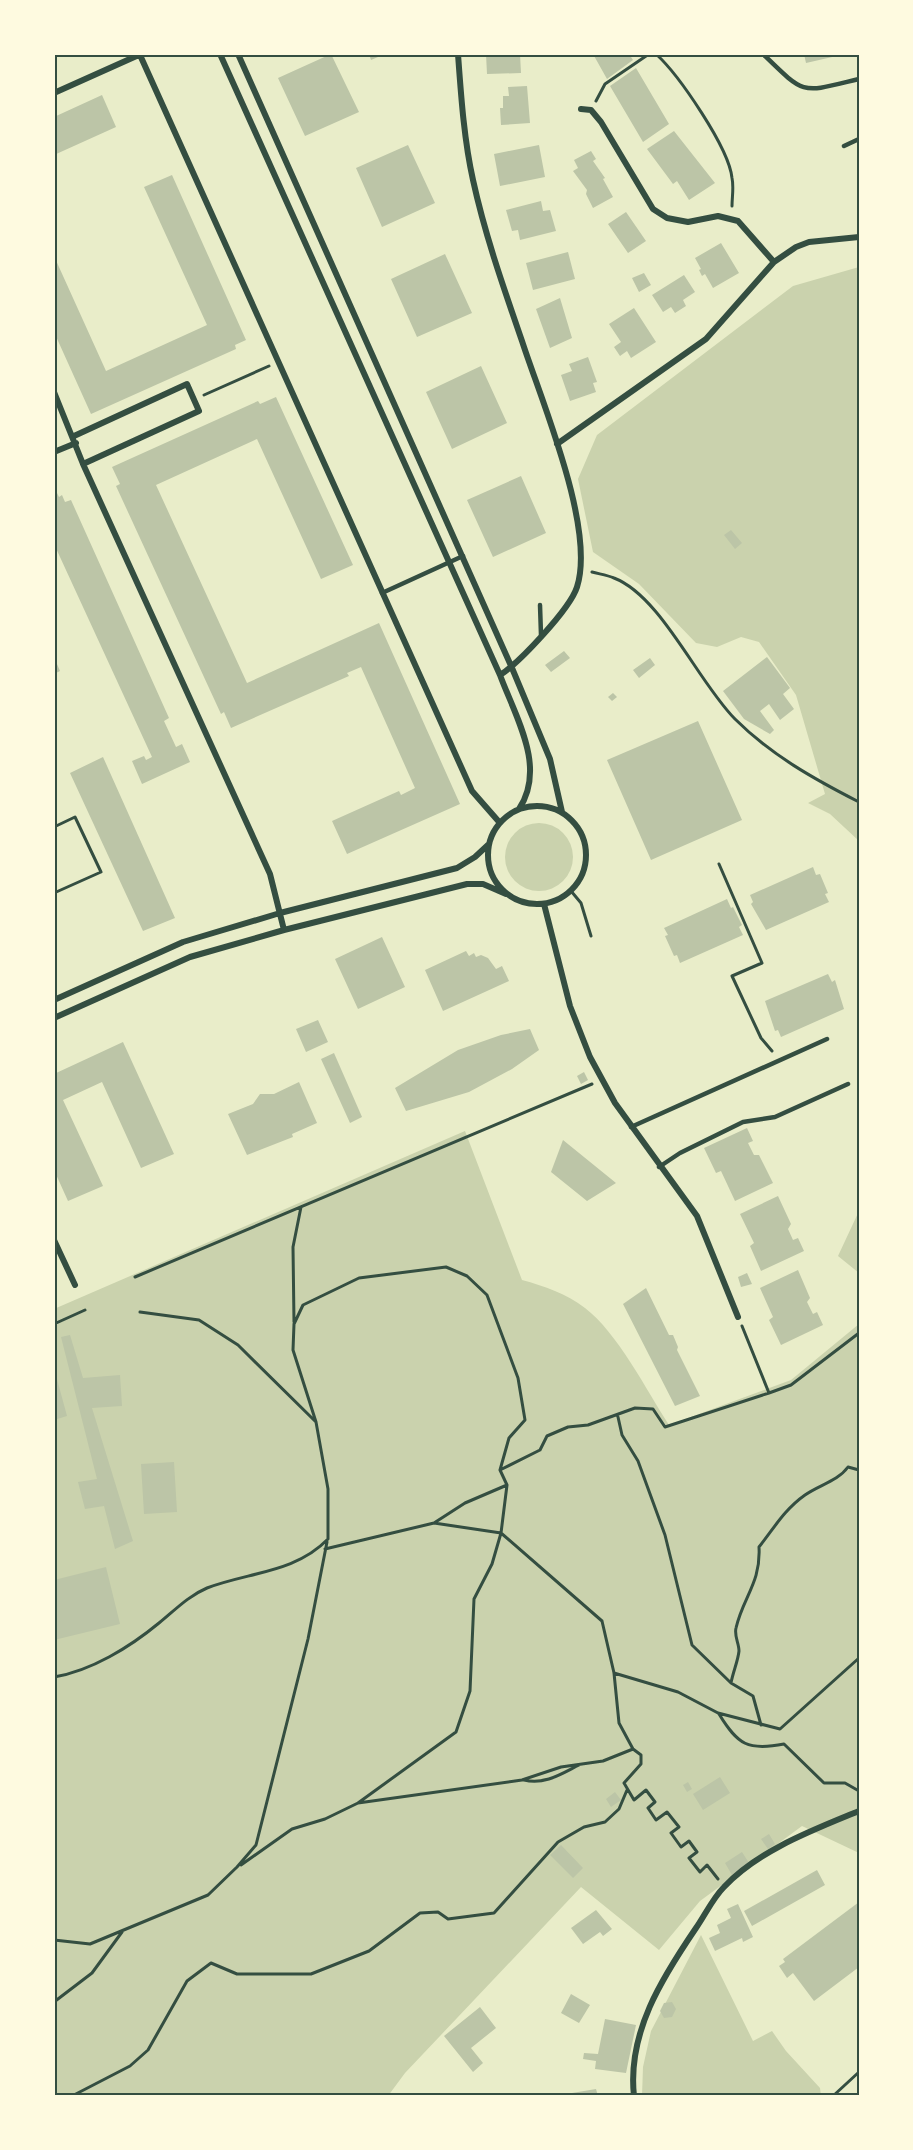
<svg xmlns="http://www.w3.org/2000/svg" width="913" height="2150" font-family="Signika,sans-serif">
<rect width="100%" height="100%" fill="#e9edc9"/>
<path fill="#cad2ad" d="M859 267V841L830 814 808 803 825 794 796 695 759 642 741 637 717 647 696 643 639 584 593 552 578 479 597 435 793 286Z
M505 857a34 34 0 1 1 68 0a34 34 0 1 1-68 0Z
M465 1131 522 1280C544 1286 567 1294 585 1308 617 1332 647 1391 669 1425L791 1380 859 1324V1853L802 1826 700 1901 659 1950 581 1887 405 2073 388 2096H54V1309Z
M859 1211V1273L838 1256Z
M701 1935 753 2041 772 2031 786 2051 820 2088 821 2096H642L643 2067 651 2031Z"/>
<path fill="#bcc5a7" d="M331 54 359 112 305 136 278 78Z
M369 54H385L371 60Z
M486 54H520L521 73 487 74Z
M593 54H629L633 60 607 79Z
M804 54H841V55L806 63Z
M636 68 669 124 643 142 610 86Z
M527 86 530 123 501 125 500 108H503V96H509L508 87Z
M102 95 116 127 54 155V117Z
M674 131 715 183 689 200 677 181 673 184 647 149Z
M408 145 435 203 382 227 356 168Z
M539 145 545 177 500 186 494 154Z
M591 151 596 159 593 161 605 178 603 179 613 197 593 208 586 194 587 190 573 171 578 168 574 160Z
M172 175 246 340 235 345 236 349 91 414 54 332V256L106 371 207 325 144 187Z
M541 201 543 211 550 210 556 231 520 240 518 230 512 231 506 210Z
M626 212 646 241 628 253 608 224Z
M721 243 739 273 713 288 705 274 702 276 699 270 701 269 695 258Z
M568 252 575 279 533 290 526 263Z
M445 254 472 313 417 337 391 279Z
M644 273 651 285 639 292 632 278Z
M684 275 695 292 683 300 686 306 675 313 671 307 663 312 652 295Z
M560 298 572 338 550 348 536 309Z
M634 308 656 342 631 358 627 351 620 356 614 347 621 342 609 324Z
M588 357 597 382 593 383 596 392 570 401 561 375 572 371 569 364Z
M481 366 507 423 452 449 426 392Z
M276 397 353 565 321 579 257 439 156 485 247 683 379 623 460 804 347 854 332 821 399 791 401 795 415 788 361 667 347 673 349 676 231 728 224 712 221 714 116 486 120 484 112 467 258 401 260 404Z
M521 476 546 533 493 557 467 500Z
M57 493 59 497 62 495 65 502 71 500 169 718 164 721 176 747 182 744 190 762 142 784 132 761 144 756 146 760 152 757 54 544V495Z
M731 530 742 543 735 549 724 535Z
M564 651 570 658 551 672 545 665Z
M54 657 60 671 54 674Z
M767 657 790 688 783 694 794 709 780 720 769 704 760 711 774 730 770 734 744 719 723 691Z
M650 658 655 665 639 678 633 670Z
M613 693 617 697 612 701 608 697Z
M698 721 742 820 651 860 607 760Z
M103 757 175 918 143 931 70 773Z
M813 867 816 875 820 874 828 893 825 894 829 902 766 930 751 904 753 902 750 895Z
M727 899 731 908 733 907 742 925 739 927 743 935 680 963 677 955 674 956 665 936 668 935 664 928Z
M382 937 405 987 358 1009 335 959Z
M466 951 469 956 474 953 476 957 481 955 488 958 496 969 502 966 509 981 443 1011 425 970Z
M828 974 832 982 835 980 844 1009 781 1037 778 1030 775 1031 765 1001Z
M318 1020 328 1042 306 1052 296 1029Z
M530 1029 539 1050 512 1069 469 1092 406 1111 395 1088 458 1050 501 1035Z
M123 1042 174 1154 141 1168 102 1082 63 1100 103 1186 68 1201 54 1170V1074Z
M334 1053 362 1117 350 1123 321 1059Z
M584 1072 588 1080 581 1084 577 1076Z
M299 1082 317 1123 292 1134 293 1137 247 1155 228 1114 253 1104 260 1094H274Z
M747 1128 753 1141 748 1143 754 1155H759L773 1183 735 1201 721 1171 716 1173 704 1148Z
M563 1140 616 1183 587 1201 551 1172Z
M778 1196 791 1224 788 1229 793 1240 798 1238 804 1251 761 1271 750 1246 754 1243 740 1214Z
M798 1270 810 1298 807 1302 813 1314 817 1312 823 1325 781 1345 769 1320 773 1317 760 1288Z
M747 1273 752 1284 741 1287 738 1277Z
M646 1288 669 1335H673L678 1347 677 1350 700 1396 675 1406 623 1304Z
M70 1335 83 1378 120 1375 122 1406 92 1408 133 1541 115 1549 104 1506 85 1509 78 1482 97 1479 61 1337Z
M54 1368 67 1416 54 1420Z
M174 1462 177 1512 144 1514 141 1464Z
M106 1567 120 1624 54 1640V1580Z
M720 1777 730 1793 703 1810 693 1794Z
M688 1782 692 1789 687 1792 683 1785Z
M615 1792 621 1800 611 1807 606 1799Z
M769 1834 775 1844 768 1849 761 1839Z
M561 1845 583 1868 573 1878 550 1855Z
M742 1852 749 1863 732 1875 725 1863Z
M817 1870 825 1885 752 1926 744 1911Z
M859 1902V1967L814 2001 793 1973 787 1978 779 1966 785 1962 783 1959Z
M738 1904 753 1937 743 1942 742 1938 715 1951 709 1938 720 1933 717 1925 731 1918 727 1909Z
M596 1910 612 1929 603 1936 600 1932 583 1944 571 1928Z
M571 1994 590 2005 579 2023 561 2013Z
M672 2002 676 2009 672 2017 664 2018 660 2011 664 2003Z
M480 2007 496 2028 471 2048 483 2063 473 2072 444 2036Z
M605 2019 636 2025 626 2073 595 2069 596 2061 583 2059 584 2053 598 2054Z
M596 2089 598 2096H560V2095Z"/>
<g fill="none" stroke-linecap="round" stroke-linejoin="round">
<path stroke="#344e41" stroke-width="3" d="M656 54C679 75 729 148 732 178 734 187 732 197 732 206
M596 101 605 84 649 54
M204 395 269 366
M592 572C599 574 607 575 614 578 661 596 698 682 735 719 771 755 814 779 859 802
M54 827 75 817 101 872 54 893
M719 864 762 963 732 976 761 1038 772 1051
M571 891 581 903 591 936
M135 1277 592 1084
M294 1322 293 1247 301 1207
M54 1324 85 1310
M742 1326 769 1393 791 1385 859 1333
M618 1417 622 1435 638 1461 665 1535 692 1645 731 1683 753 1696 761 1725
M316 1422 293 1350 294 1324 303 1305 359 1278 446 1267 467 1276 487 1295 518 1378 525 1420 509 1438 500 1470 507 1485 501 1533 492 1564 474 1599 470 1691 456 1732 358 1803
M500 1470 540 1450 547 1436 568 1427 588 1425 635 1408 653 1409 665 1427 769 1393
M434 1523 501 1533 602 1621 614 1673 619 1723 633 1749 641 1755V1764L624 1783 634 1800 646 1790 655 1802 648 1808 656 1820 667 1812 679 1827 671 1833 681 1847 689 1841 697 1852 689 1858 700 1872 707 1865 718 1879
M325 1549 434 1523 465 1503 507 1485
M614 1673 678 1692 718 1713 780 1729 859 1658
M54 1677C91 1671 130 1647 159 1623 174 1611 188 1596 207 1588 249 1572 295 1573 328 1539V1489L316 1422 238 1345 199 1320 140 1312
M731 1683C733 1672 738 1661 739 1651 739 1643 734 1636 736 1628 743 1597 761 1583 759 1547 774 1528 785 1509 805 1495 819 1485 838 1481 848 1467L859 1470
M719 1714C738 1745 748 1751 784 1744L824 1783H845L859 1791
M524 1780C545 1785 561 1774 579 1765
M241 1865 292 1829 325 1819 358 1803 522 1780 561 1767 603 1761 633 1749
M54 1940 90 1944 208 1895 237 1867 256 1845 308 1639 327 1542
M54 2002 92 1973 122 1932
M72 2096 130 2066 148 2050 187 1981 211 1963 237 1974H311L369 1951 420 1913 438 1912 448 1919 494 1913 558 1842 584 1827 605 1822 619 1809 627 1790
M833 2096 859 2072"/>
<path stroke="#344e41" stroke-width="4.5" d="M763 54C806 96 801 93 859 79
M844 146 859 139
M382 593 463 556
M540 605 541 635
M631 1127 827 1039
M659 1167 680 1153 743 1122 775 1117 848 1084"/>
<path stroke="#344e41" stroke-width="6" d="M220 54 500 675C515 716 547 767 519 809
M238 54 512 668 550 759 562 812
M458 54C461 95 464 140 473 180 485 235 504 289 522 341 541 400 596 528 577 587 570 609 519 663 500 675
M140 55 472 791 500 823
M54 93 141 54
M581 109 591 110 601 122 653 209 667 218 688 222 718 216 738 221 774 262
M54 392 83 464 270 874 284 930
M74 436 187 384 199 411 83 464
M557 444 706 339 774 262 796 247 809 242 859 237
M54 452 76 443
M488 855a49 49 0 1 1 98 0a49 49 0 1 1-98 0Z
M544 904 570 1006 590 1057 615 1103 697 1216 738 1317
M54 1000 183 942 280 913 457 868 475 857 489 844
M54 1018 190 957 284 930 467 884H483L506 894
M54 1240 75 1285
M634 2096C627 2033 662 1978 696 1928 705 1915 713 1898 724 1887 759 1850 813 1830 859 1811"/>
</g>
<rect width="913" height="2150" fill="none" stroke="#fefae0" stroke-width="111"/>
<rect x="56" y="56" width="802" height="2038" fill="none" stroke="#344e41" stroke-width="2"/>
</svg>
